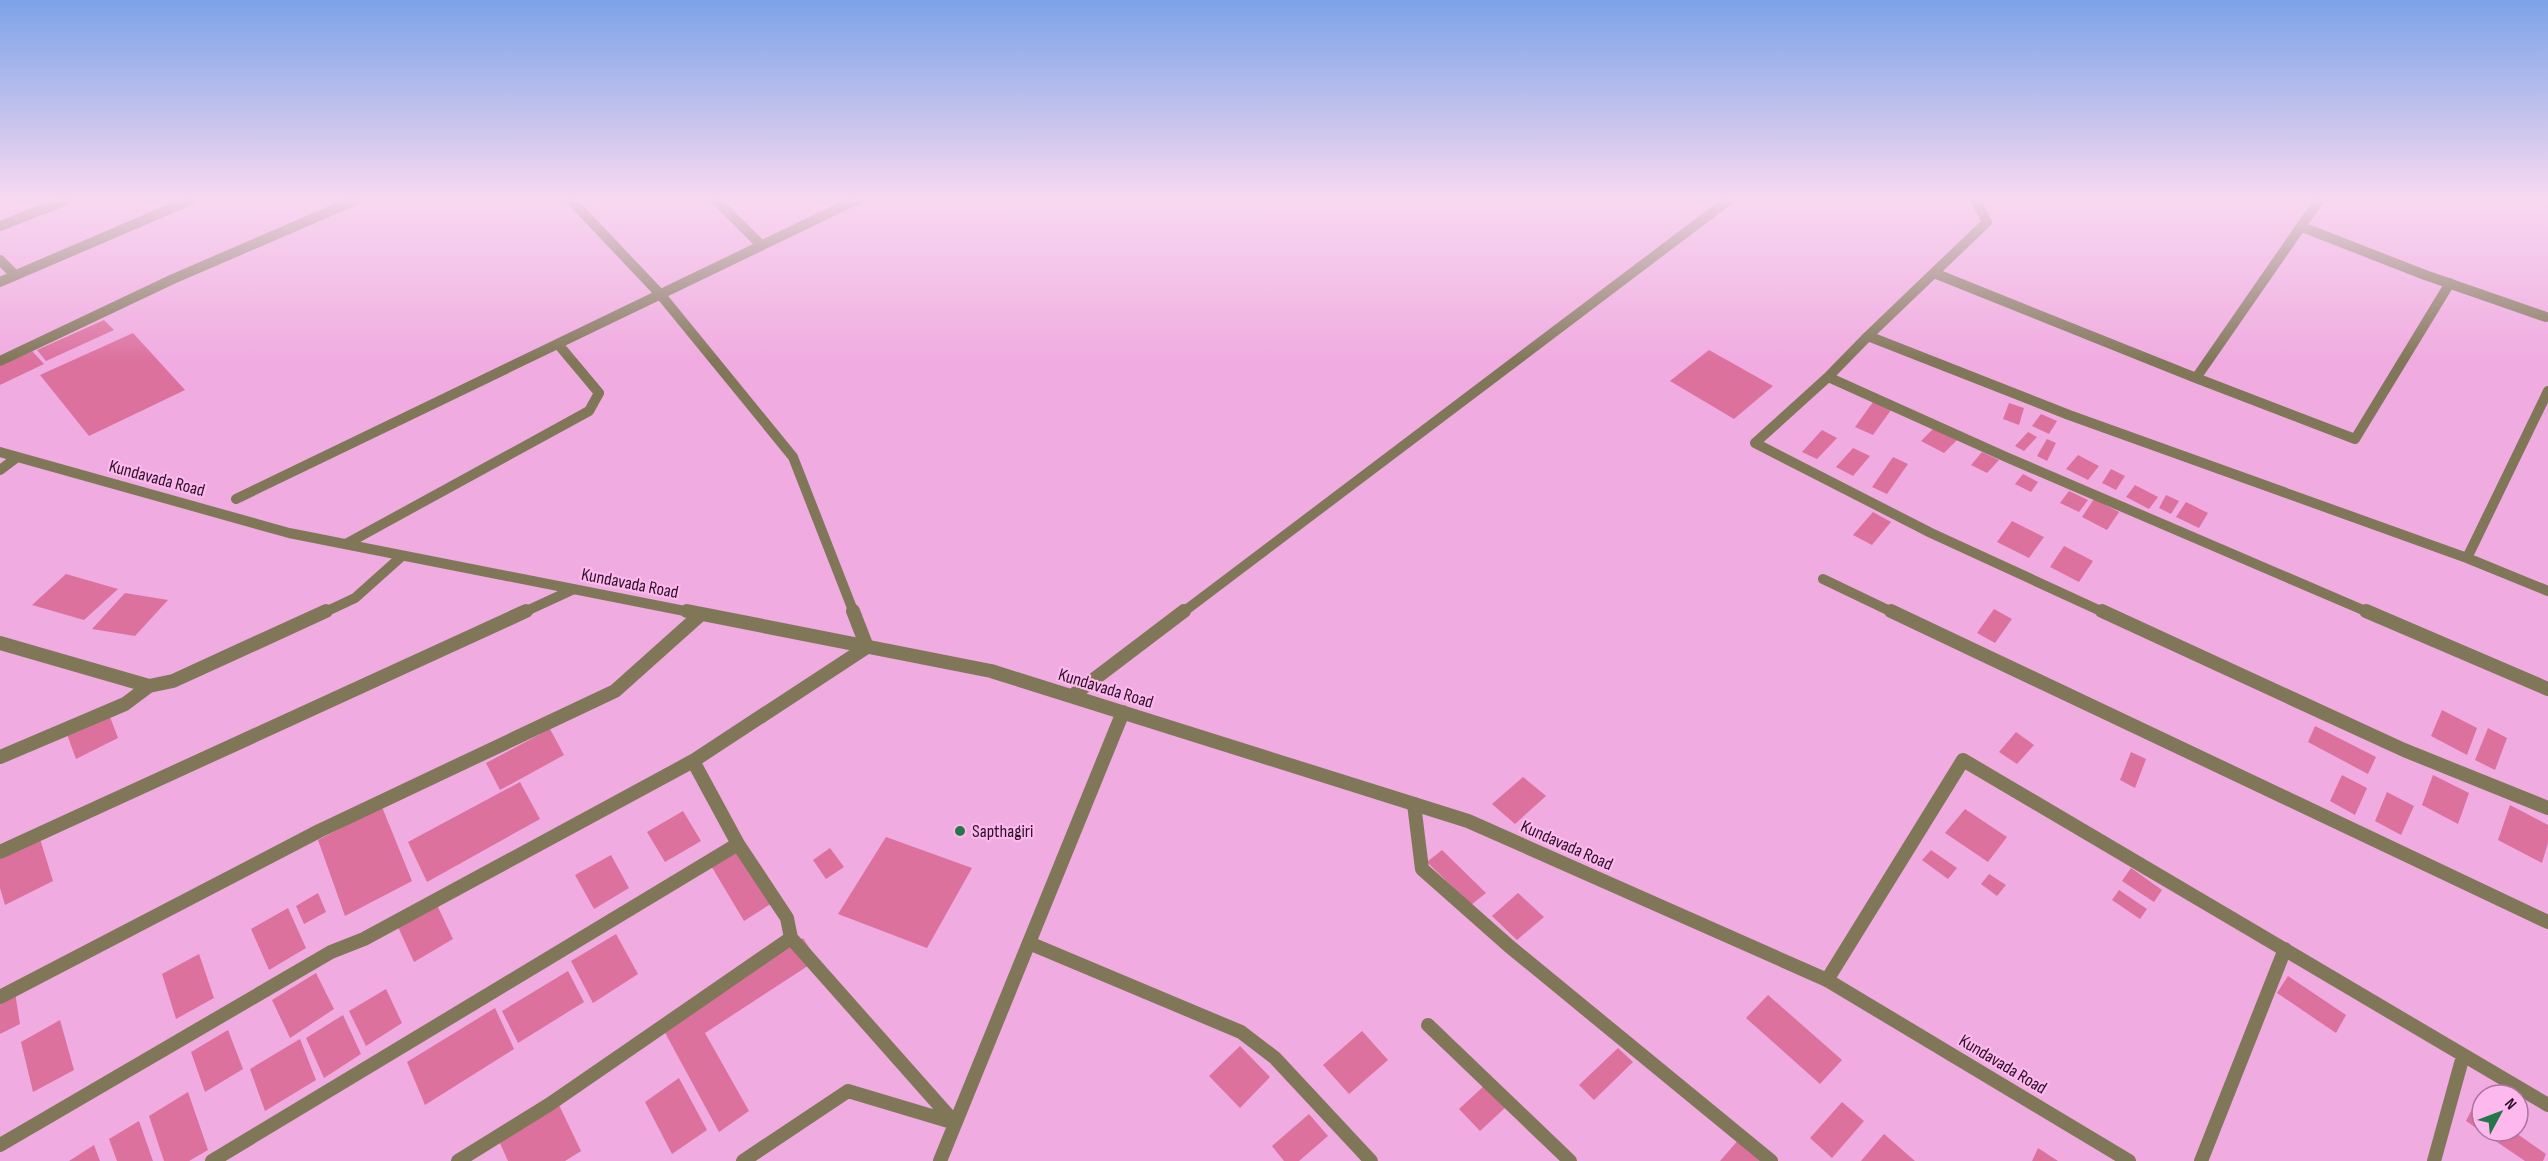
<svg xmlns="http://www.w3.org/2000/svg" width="2548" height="1161" font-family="'Sofia Sans Condensed',sans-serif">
<rect width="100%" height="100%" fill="#f0abe0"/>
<path fill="#dc719e" d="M104 320 114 330 46 361 37 350Z
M133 333 185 390 89 436 40 375Z
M1709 350 1773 386 1734 419 1670 381Z
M32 351 44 364 0 385V366Z
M1873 402 1891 410 1873 435 1855 427Z
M2009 403 2024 408 2019 425 2003 419Z
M2041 414 2057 421 2049 434 2032 426Z
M1935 427 1958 439 1944 453 1921 441Z
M1822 430 1837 438 1817 459 1802 452Z
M2028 432 2037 437 2024 451 2015 446Z
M2047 439 2056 443 2047 461 2037 456Z
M1853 448 1870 456 1853 476 1836 467Z
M1982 452 1999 460 1987 473 1971 465Z
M2078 455 2099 466 2088 480 2066 469Z
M1893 457 1908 464 1887 494 1872 487Z
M2111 469 2125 476 2116 490 2102 483Z
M2023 474 2038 482 2031 492 2015 484Z
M2135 485 2158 497 2149 509 2126 497Z
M2069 491 2088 500 2079 512 2060 503Z
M2166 495 2179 501 2171 514 2159 508Z
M2094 499 2119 512 2107 530 2082 517Z
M2186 502 2208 513 2199 528 2176 517Z
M1873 512 1891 522 1872 545 1853 535Z
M2012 521 2044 537 2029 558 1997 542Z
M2064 546 2093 561 2079 582 2050 567Z
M66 574 118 589 84 620 32 605Z
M125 593 168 600 135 636 92 629Z
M1994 609 2012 619 1995 643 1977 633Z
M107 709 118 738 76 759 65 729Z
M2442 710 2477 728 2467 755 2431 736Z
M2315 726 2376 757 2368 774 2308 742Z
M2488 728 2507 738 2495 770 2475 760Z
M550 729 564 755 500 790 486 763Z
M2016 732 2034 745 2017 764 1999 752Z
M2131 752 2146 759 2135 788 2120 780Z
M2342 775 2367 788 2355 815 2330 801Z
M2433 775 2469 793 2458 824 2422 805Z
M1523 777 1546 796 1515 824 1492 804Z
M520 782 540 819 427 882 408 842Z
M2387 792 2414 806 2401 835 2375 821Z
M2510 805 2548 825V843L2542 863 2498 840Z
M382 807 412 881 345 916 318 840Z
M1965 809 2007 837 1988 862 1945 833Z
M683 811 701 841 665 862 647 832Z
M886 837 972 868 927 948 838 914Z
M40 839 53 881 5 905 0 888V859Z
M745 843 780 898 744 921 710 864Z
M830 848 844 867 826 879 813 860Z
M1442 850 1486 893 1471 905 1427 862Z
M1931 850 1957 868 1948 879 1922 860Z
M611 855 629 888 594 909 575 875Z
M2131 868 2162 890 2154 902 2122 881Z
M1989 874 2006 885 1997 896 1981 884Z
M2119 890 2147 909 2140 919 2112 900Z
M318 893 326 912 304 924 296 906Z
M1518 893 1544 917 1517 940 1492 916Z
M437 905 453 939 414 962 398 927Z
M288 908 306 948 269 970 251 929Z
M616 934 638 974 593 1003 571 961Z
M803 938 817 960 705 1033 749 1111 719 1132 663 1029Z
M199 954 214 998 176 1019 162 974Z
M568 971 584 1002 518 1043 502 1011Z
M316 973 334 1009 290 1038 272 1000Z
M2288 976 2346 1015 2336 1033 2277 993Z
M14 986 20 1024 0 1034V993Z
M386 989 402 1023 366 1046 349 1011Z
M1768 995 1842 1060 1820 1084 1746 1018Z
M495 1008 514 1049 425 1105 407 1062Z
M343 1015 361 1054 324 1078 306 1038Z
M60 1020 74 1070 33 1092 21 1042Z
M228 1030 243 1069 205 1092 191 1052Z
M1362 1031 1388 1060 1349 1094 1323 1065Z
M300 1039 316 1080 265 1111 250 1069Z
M1240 1046 1270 1077 1240 1108 1209 1076Z
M1618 1048 1633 1062 1594 1100 1579 1085Z
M679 1078 707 1130 672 1154 645 1102Z
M1485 1085 1506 1107 1480 1131 1459 1109Z
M188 1092 208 1150 189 1161H164L149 1116Z
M1842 1102 1864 1121 1832 1158 1810 1138Z
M558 1103 581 1151 565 1161H508L499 1141Z
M2474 1105 2482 1110V1131H2513L2546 1154 2543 1161H2525L2466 1121Z
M1309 1114 1328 1136 1299 1161H1284L1272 1146Z
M139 1121 153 1161H117L109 1139Z
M1884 1134 1915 1161H1861Z
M1740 1138 1765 1161H1720Z
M94 1145 100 1161H69Z
M2038 1148 2058 1161H2032Z"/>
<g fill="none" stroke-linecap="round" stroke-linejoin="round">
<path stroke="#807758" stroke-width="10" d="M570 199 660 294 793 457 854 613
M715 199 761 245
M0 226 69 199
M2302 227 2425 275 2546 317
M0 260 15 275
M1934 273 2196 378 2320 199
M0 282 193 199
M1868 336 1987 222 1975 199
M0 361 173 279 358 199
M1828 377 1868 336 2069 415 2467 558 2548 591
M2196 378 2355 439 2450 283
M0 470 16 458
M346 544 589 411 599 393 558 344
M2467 558 2548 391
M1823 579 1894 613
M323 613 355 598 402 556
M522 613 572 590
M2105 613 1931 533 1755 443 1828 377 2006 457 2370 613"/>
<path stroke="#807758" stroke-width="14" d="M1891 611 2548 922
M2102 611 2404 750 2548 808
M2366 611 2548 689
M0 643 149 686
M0 757 125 704 149 686 173 681 326 611
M693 761 738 844 787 918 791 938 955 1123 848 1091 743 1161
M1414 804 1422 869 1509 946 1771 1161
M0 852 526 611
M1029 943 1241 1032 1275 1058 1371 1161
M1827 980 1963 760 2548 1105
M0 997 319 831 615 691 700 615
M1428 1025 1570 1161
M0 1145 331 952 364 939 693 761 867 647 853 611
M212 1161 738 844
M458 1161 550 1104 791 938
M2201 1161 2285 949
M2434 1161 2463 1056"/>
<path stroke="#807758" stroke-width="10" d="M0 452 289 533 695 613
M236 499 858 199
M1182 613 1730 199"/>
<path stroke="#807758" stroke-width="14" d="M687 611 991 671 1468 821 1827 980 2129 1161
M1072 696 1184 611
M940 1161 1123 712"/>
</g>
<linearGradient id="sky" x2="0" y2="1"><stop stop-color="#7ca3e8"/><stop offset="0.55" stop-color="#f8d9f1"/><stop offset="1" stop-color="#f8d9f1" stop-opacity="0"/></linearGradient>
<rect width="2548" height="361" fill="url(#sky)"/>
<circle fill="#237749" stroke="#fdb8ed" stroke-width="2" cx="960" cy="831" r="6"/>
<g text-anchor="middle" stroke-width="4.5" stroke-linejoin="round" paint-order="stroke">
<g font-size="18" fill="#2a1125" stroke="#fdb8ed">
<text transform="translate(157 478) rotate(15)" y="6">Kundavada Road</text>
<text transform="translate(630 583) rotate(11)" y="6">Kundavada Road</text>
<text transform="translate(1106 688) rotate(17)" y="6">Kundavada Road</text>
<text transform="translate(1567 845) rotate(24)" y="6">Kundavada Road</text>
<text transform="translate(2003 1064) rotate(31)" y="6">Kundavada Road</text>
</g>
<g font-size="18" fill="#2a1125" stroke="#fdb8ed" text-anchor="start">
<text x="972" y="837">Sapthagiri</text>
</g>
</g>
<g transform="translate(2500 1113) rotate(49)"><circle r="28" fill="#fdb8ed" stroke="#a9759d" stroke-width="1.5"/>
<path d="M0-4.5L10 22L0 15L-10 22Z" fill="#237749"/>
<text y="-9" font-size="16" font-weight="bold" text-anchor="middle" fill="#2a1125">N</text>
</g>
</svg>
